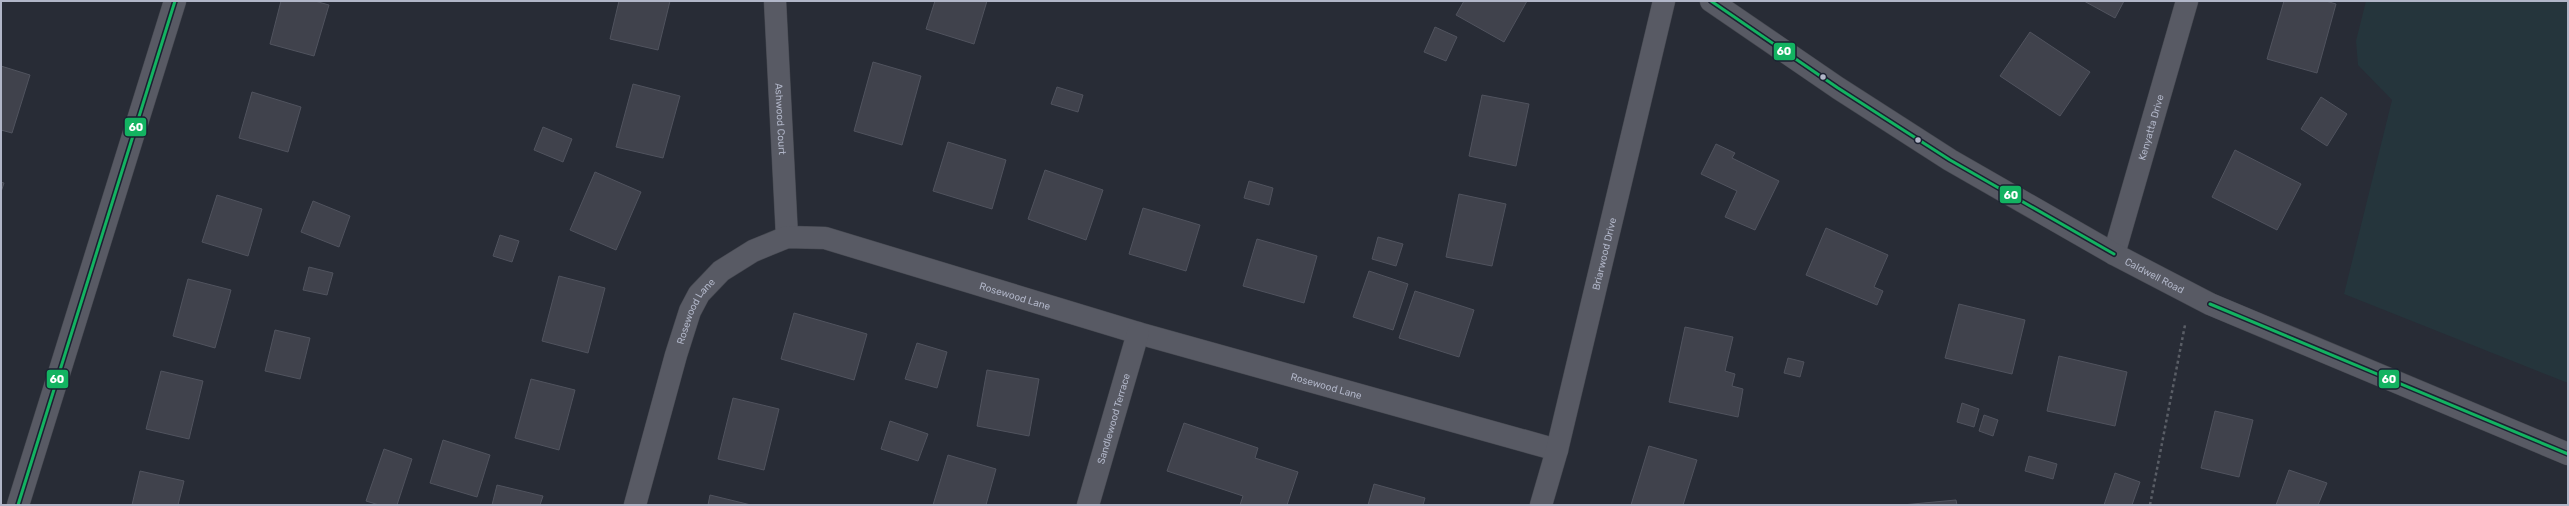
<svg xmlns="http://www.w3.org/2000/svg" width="2569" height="506" font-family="Rubik,sans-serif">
<rect width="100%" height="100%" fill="#282c36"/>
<path fill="#25353c" d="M2366 1H2568V383L2344 294 2392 100 2358 65 2356 41Z"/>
<path fill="#40424c" stroke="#50535e" d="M281 1H315L329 5 314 56 270 44Z
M619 1H670L658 50 610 39Z
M935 1H987L974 44 926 29Z
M1464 1H1527L1504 42 1456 15Z
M2084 1H2124L2115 18Z
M2284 1H2326L2336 4 2317 73 2267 59Z
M1435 27 1457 37 1446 61 1424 52Z
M2030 32 2090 72 2060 116 2000 76Z
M873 62 921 76 902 145 854 131Z
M1 66 30 75 12 133 1 130Z
M633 84 680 96 663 158 616 147Z
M1057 87 1083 95 1078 112 1051 104Z
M252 92 301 107 288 152 239 138Z
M1482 95 1529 104 1516 166 1469 156Z
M2321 97 2347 114 2327 146 2301 129Z
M543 127 572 139 563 162 534 150Z
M948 142 1006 160 992 209 933 191Z
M1716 144 1735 153 1732 158 1779 181 1755 230 1725 217 1737 191 1701 174Z
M2235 150 2301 184 2277 230 2212 197Z
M1045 170 1103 190 1086 240 1028 219Z
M595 172 641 192 616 250 570 230Z
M1249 181 1273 188 1269 205 1244 198Z
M1 182 4 183 1 192Z
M1459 194 1506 204 1492 266 1446 257Z
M217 195 262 209 248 256 202 242Z
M313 201 350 216 339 247 301 232Z
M1143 208 1200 225 1186 271 1129 254Z
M1826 228 1888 255 1874 287 1883 291 1877 305 1806 275Z
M500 235 519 241 512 262 493 256Z
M1378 237 1403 244 1396 266 1372 259Z
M1257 239 1317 256 1304 303 1243 286Z
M309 267 333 273 327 295 303 290Z
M1369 271 1408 284 1393 330 1353 317Z
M559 276 605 288 588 353 542 341Z
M188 279 231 290 215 348 173 336Z
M1415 291 1474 310 1459 357 1399 338Z
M1959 304 2025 320 2012 374 1945 358Z
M794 313 867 334 854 380 781 359Z
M1685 327 1733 337 1725 371 1735 374 1732 386 1743 389 1738 417 1669 402Z
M275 330 310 338 300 379 265 371Z
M917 343 947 352 937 388 905 379Z
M2059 356 2127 372 2115 426 2047 411Z
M1788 358 1804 362 1800 377 1784 373Z
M987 370 1039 379 1029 436 977 426Z
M161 371 203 381 189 439 146 429Z
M531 379 575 390 559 450 515 438Z
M733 398 779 409 764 470 718 459Z
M1962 403 1979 409 1974 427 1957 422Z
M2215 411 2253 420 2239 477 2201 468Z
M1984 415 1998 420 1993 436 1979 431Z
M890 421 928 434 918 461 881 449Z
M1184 423 1258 448 1255 458 1298 472 1287 505H1240L1243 496 1167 471Z
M443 440 490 455 477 497 430 483Z
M1649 446 1697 460 1683 505H1631Z
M384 449 412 459 397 505H379L366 501Z
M948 455 996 469 986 505H933Z
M2029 456 2057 464 2053 479 2025 471Z
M2289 470 2327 483 2318 505H2276Z
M140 471 184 481 178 505H132Z
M2115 473 2140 482 2132 505H2104Z
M1374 484 1425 498 1423 505H1368Z
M497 485 543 496 540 505H492Z
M710 495 751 505H708Z
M1956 500 1957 505H1902Z"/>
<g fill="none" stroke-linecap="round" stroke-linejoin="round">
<defs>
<g id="minor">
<path id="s1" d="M775 1 787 237"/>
<path id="s2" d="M2114 254 2187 1"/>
<path d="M18 505 175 1"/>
<path id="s3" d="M635 505 676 355 690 311 699 294 721 271 753 251 787 237 825 238 1138 333 1557 450"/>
<path id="s4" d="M1088 505 1138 333"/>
<path id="s5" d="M1541 505 1557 450 1664 1"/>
</g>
<g id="tertiary">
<path id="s6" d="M1711 1 1838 88 1950 160 2114 254 2210 304 2568 454"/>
</g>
</defs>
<use href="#minor" stroke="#44474f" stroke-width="23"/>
<use href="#tertiary" stroke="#44474f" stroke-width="23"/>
<path stroke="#5a5e66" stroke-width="2.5" stroke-dasharray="3 3" stroke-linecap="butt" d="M2150 505 2185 325"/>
<use href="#minor" stroke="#585a64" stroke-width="22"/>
<use href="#tertiary" stroke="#585a64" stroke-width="22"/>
<defs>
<path id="bus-1" d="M1711 1 1838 88 1950 160 2114 254
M2210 304 2568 454
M18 505 175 1"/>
</defs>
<use href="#bus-1" stroke="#1b2131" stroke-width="6"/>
<use href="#bus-1" stroke="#13b361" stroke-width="3"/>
</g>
<g fill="#b1b6c8" stroke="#1b2131" stroke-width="1.5">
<circle cx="1823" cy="77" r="3.5"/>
<circle cx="1918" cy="140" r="3.5"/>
</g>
<g text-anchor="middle" stroke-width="3" stroke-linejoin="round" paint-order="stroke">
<g font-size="10" fill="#b1b6c8" stroke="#1b2131">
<text dy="4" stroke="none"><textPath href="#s1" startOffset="118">Ashwood Court</textPath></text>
<text dy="4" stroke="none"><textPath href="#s2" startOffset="132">Kenyatta Drive</textPath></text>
<text dy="4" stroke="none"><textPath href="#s5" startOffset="259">Briarwood Drive</textPath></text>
<text dy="4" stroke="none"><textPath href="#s6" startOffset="522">Caldwell Road</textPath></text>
<text dy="4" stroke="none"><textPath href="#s3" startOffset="564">Rosewood Lane</textPath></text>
<text dy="4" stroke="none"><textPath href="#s3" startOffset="204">Rosewood Lane</textPath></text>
<text dy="4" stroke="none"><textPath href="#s3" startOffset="888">Rosewood Lane</textPath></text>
<text dy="4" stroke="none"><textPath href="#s4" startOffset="90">Sandlewood Terrace</textPath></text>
</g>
</g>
<g stroke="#1b2131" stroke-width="1.5">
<rect x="1773" y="42" width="23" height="19" rx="4" fill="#13b361"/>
<rect x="124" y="117" width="23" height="20" rx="4" fill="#13b361"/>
<rect x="1999" y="185" width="23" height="19" rx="4" fill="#13b361"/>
<rect x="46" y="369" width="23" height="20" rx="4" fill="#13b361"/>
<rect x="2378" y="369" width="22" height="20" rx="4" fill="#13b361"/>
</g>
<g font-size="11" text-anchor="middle" font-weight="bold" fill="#fff">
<text x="1784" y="55">60</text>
<text x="136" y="131">60</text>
<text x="2011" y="199">60</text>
<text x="57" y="383">60</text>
<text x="2389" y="383">60</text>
</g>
<rect width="2569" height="506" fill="none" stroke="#b1b6c8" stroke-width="4"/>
</svg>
